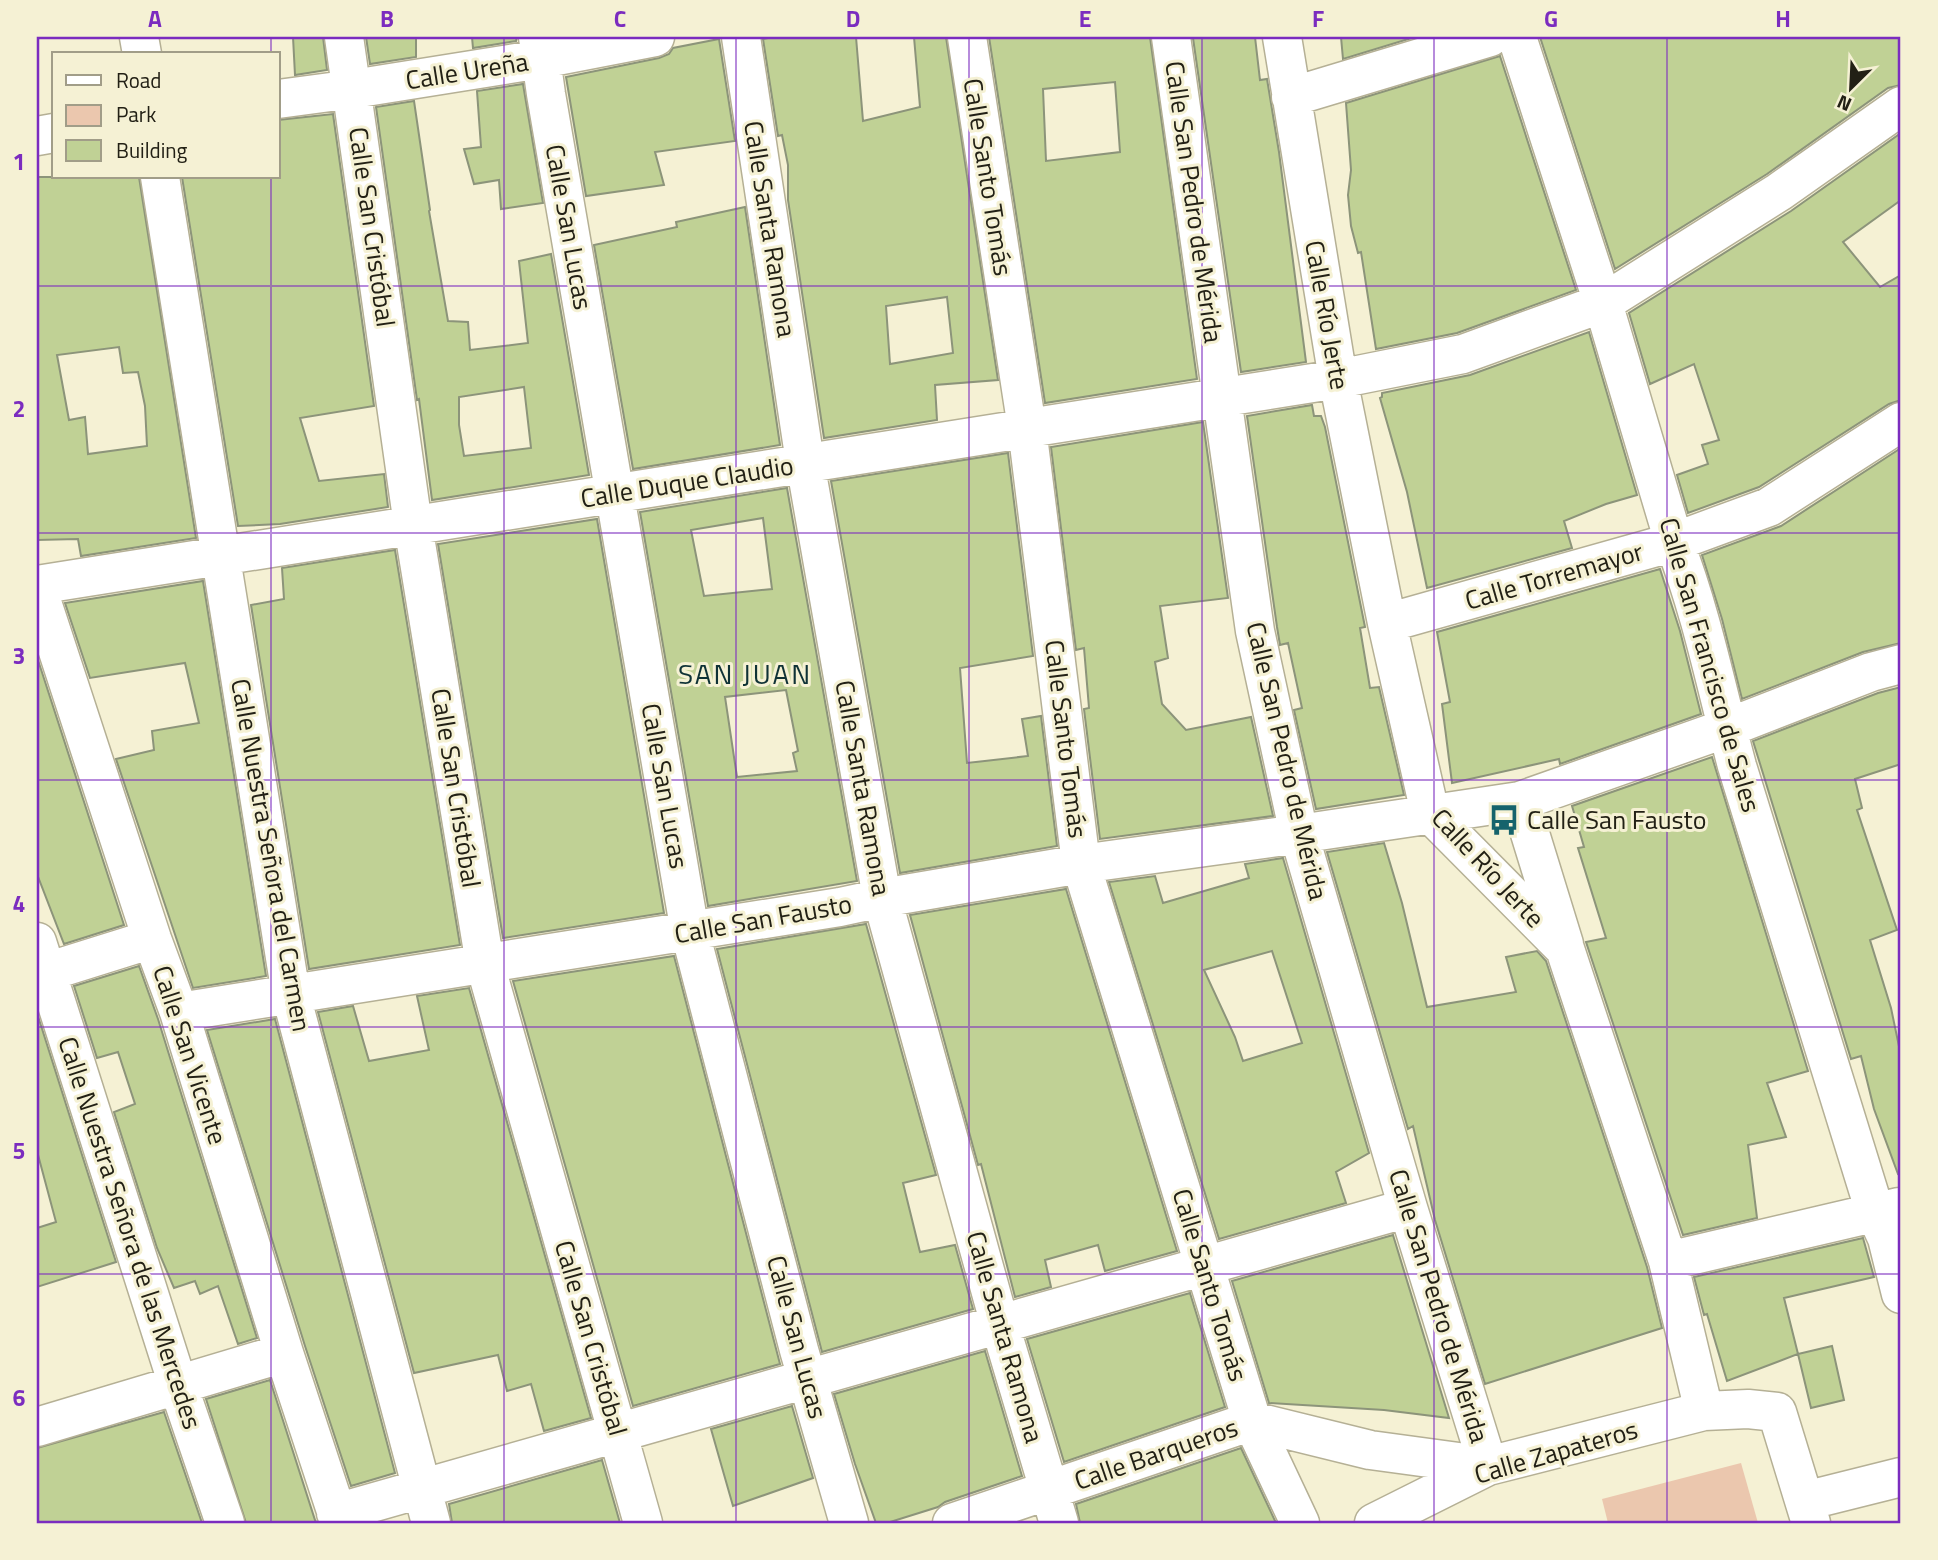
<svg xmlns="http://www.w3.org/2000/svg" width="1938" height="1560" font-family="'Titillium Web',sans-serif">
<rect width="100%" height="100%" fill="#f5f1d4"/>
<path fill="#ebc7ae" d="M1741 1463 1758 1523H1608L1602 1499Z"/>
<path fill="#c0d195" stroke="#8c947a" stroke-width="2" fill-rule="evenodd" d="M293 37H323L327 70 295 75Z
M366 37H416V57L370 64Z
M472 37H517L516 41 473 48Z
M773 37H856L863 121 920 107 914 37H946L998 380 935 385 937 420 824 438 788 200V165L782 135 778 136 763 39ZM947 297 953 353 890 364 886 306Z
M989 37H1150L1197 379 1045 403ZM1115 82 1120 152 1046 161 1043 89Z
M1201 37H1255L1260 80 1267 79 1279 152 1306 362 1241 372 1193 38Z
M1341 37H1415L1343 59Z
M1540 37H1901V85L1888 88 1767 174 1615 269Z
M719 39 735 141 655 152 664 185 586 196 566 77 659 58 669 54 673 48Z
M1500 56 1576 290 1457 333 1376 349 1361 252 1358 253 1351 226 1348 195 1351 170 1346 103Z
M523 84 543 203 501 209 499 180 474 184 464 149 481 147 477 91Z
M414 101 430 210 429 211 448 321 468 322 470 350 528 343 519 261 551 254 589 475 432 500 419 399 417 400 376 107ZM524 387 531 448 464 456 459 425V397Z
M333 114 374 406 300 418 319 481 384 474 388 507 280 524 238 526 182 177H278V120Z
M1901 133V200L1843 242 1880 287 1901 275V400L1889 404 1759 487 1688 513 1677 475 1708 464 1702 445 1719 440 1694 364 1650 384 1629 313 1791 211Z
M37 177H139L196 538 81 556 78 539 37 540ZM119 347 123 373 138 372 145 406 147 446 88 454 85 417 69 420 57 355Z
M745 207 780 445 633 469 594 245 677 227 676 222Z
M1589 332 1637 495 1606 504 1564 521 1572 548 1427 588 1407 492 1380 398 1382 397V393L1470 375Z
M1312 405 1314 416H1321L1325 427 1365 627 1360 628 1370 688 1379 687 1404 795 1316 809 1294 710 1302 708 1288 643 1280 645 1277 627 1247 416Z
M1203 422 1228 598 1160 606 1168 658 1155 662 1162 704 1186 730 1251 717 1273 816 1100 839 1084 709 1089 708 1084 648 1076 650 1051 447Z
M1901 448V643L1863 652 1742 699 1722 619 1702 555 1781 526Z
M1008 453 1033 656 960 668 967 763 1028 756 1022 719 1041 716 1057 846 900 873 831 481Z
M787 488 857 881 708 906 640 512ZM763 518 772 589 704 596 691 530ZM786 690 798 751 793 753 797 771 737 777 725 697Z
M597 519 664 913 503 938 438 544Z
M395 550 460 945 309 969 251 605 284 599 282 568Z
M1660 569 1680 631 1701 714 1560 764 1559 759 1452 783 1442 704 1450 702 1437 632Z
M203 581 266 976 193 988 116 759 154 750 152 731 199 723 185 663 90 678 65 603Z
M37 657 124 925 64 944 37 874Z
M1901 687V764L1855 779 1862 808 1857 810 1897 930 1870 940 1891 1008 1901 1056V1173L1898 1174 1874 1109 1861 1056 1851 1059 1753 741 1878 693Z
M1712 757 1808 1071 1767 1083 1786 1137 1748 1145 1757 1218 1683 1235 1586 942 1606 938 1578 848 1584 847 1572 806Z
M1384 843 1402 903 1427 1007 1516 992 1506 957 1537 951 1546 961 1647 1267 1662 1328 1485 1384 1435 1220 1413 1126 1408 1129 1327 852Z
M1283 858 1369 1153 1336 1172 1346 1203 1219 1239 1109 882 1155 876 1163 903 1249 878 1245 864ZM1272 951 1302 1043 1243 1061 1235 1037 1204 970Z
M1066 889 1177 1251 1105 1271 1098 1245 1045 1260 1051 1287 1015 1297 981 1164 978 1165 910 915Z
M866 924 936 1175 903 1183 920 1252 955 1245 973 1309 822 1352 717 949Z
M674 956 780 1364 633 1406 513 981Z
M139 966 158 1019 257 1338 238 1344 218 1286 200 1294 195 1281 174 1288 157 1248 114 1112 135 1104 118 1052 97 1058 74 986Z
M469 988 591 1418 544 1431 531 1384 507 1391 498 1355 414 1373 318 1012 353 1006 369 1061 429 1050 417 996Z
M37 1013 116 1262 37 1287V1228L56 1222 37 1151Z
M275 1019 395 1473 351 1486 305 1346 207 1030Z
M1393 1235 1449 1418 1384 1410 1269 1403 1232 1281Z
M1863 1238 1874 1277 1784 1298 1798 1354 1727 1381 1707 1314 1704 1315 1694 1277Z
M1190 1293 1225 1407 1064 1462 1027 1339Z
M1832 1346 1844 1400 1811 1408 1798 1354Z
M985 1351 1022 1476 945 1502 938 1507 887 1523H876L855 1464 834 1394Z
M270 1380 315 1520 317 1523H246L206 1399Z
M792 1406 813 1478 733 1506 711 1429Z
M164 1412 202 1523H37V1448Z
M1241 1448 1276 1523H1080L1076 1504Z
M602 1460 620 1523H452L449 1504Z"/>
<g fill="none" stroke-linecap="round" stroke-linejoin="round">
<defs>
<path id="minor" d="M139 37 142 54
M344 37 413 525 485 964 643 1523
M538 37 546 94 690 932 799 1350 849 1523
M741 37 805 462 882 898 1000 1325 1059 1523
M967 37 1027 428 1081 864 1252 1421 1300 1523
M1282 37 1338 379 1387 623 1430 813 1565 949 1668 1261 1704 1411 1748 1409 1777 1412 1811 1523
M1517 37 1603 303 1674 542C1702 614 1717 691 1737 766L1875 1212 1887 1238 1901 1294
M1291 97 1490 37
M278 99 353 89 541 59 655 37
M37 136 54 133
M160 177 291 995 431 1523
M37 585 1338 379 1463 354 1603 303 1779 192 1901 106
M37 587 152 939 179 1012 284 1353 340 1523
M1387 623 1674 542 1769 507 1901 422
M1520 801 1564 944
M37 942 178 1385 225 1523
M37 975 152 939
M179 1012 840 907 882 898 1081 864 1299 834 1520 801 1727 728 1871 672 1901 664
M1668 1261 1899 1207
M37 1427 284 1353
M1805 1501 1901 1477
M336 1513 1408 1208
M952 1523 1252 1421 1370 1450 1488 1466 1408 1208 1299 834 1255 631 1171 37
M1374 1523 1488 1466 1704 1411"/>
</defs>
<use href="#minor" stroke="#b5b095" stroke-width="41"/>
<use href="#minor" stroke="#fff" stroke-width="38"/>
</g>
<path fill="none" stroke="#7b2cbf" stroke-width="2" stroke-opacity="0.55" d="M271 37V54M504 37V1523M736 37V1523M969 37V1523M1202 37V1523M1434 37V1523M1667 37V1523M271 177V1523M37 286H1901M37 533H1901M37 780H1901M37 1027H1901M37 1274H1901"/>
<defs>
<symbol id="bus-bare" viewBox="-9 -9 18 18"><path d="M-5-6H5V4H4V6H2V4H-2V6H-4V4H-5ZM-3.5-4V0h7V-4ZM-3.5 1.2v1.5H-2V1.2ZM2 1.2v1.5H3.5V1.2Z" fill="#15636c" stroke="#f5f1d4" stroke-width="2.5" paint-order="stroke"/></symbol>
</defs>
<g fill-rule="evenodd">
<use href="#bus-bare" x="1482" y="798" width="44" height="44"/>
</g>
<g text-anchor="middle" stroke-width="6" stroke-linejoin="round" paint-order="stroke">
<g font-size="26" fill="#222015" stroke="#f5f1d4">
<text transform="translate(467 71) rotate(-9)" y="9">Calle Ureña</text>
<text transform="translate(988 177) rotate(81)" y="9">Calle Santo Tomás</text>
<text transform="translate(1194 202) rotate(82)" y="9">Calle San Pedro de Mérida</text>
<text transform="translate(372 227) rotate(82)" y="9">Calle San Cristóbal</text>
<text transform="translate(569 227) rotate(80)" y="9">Calle San Lucas</text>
<text transform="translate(770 229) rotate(81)" y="9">Calle Santa Ramona</text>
<text transform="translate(1327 315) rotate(80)" y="9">Calle Río Jerte</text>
<text transform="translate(687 482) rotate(-9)" y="9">Calle Duque Claudio</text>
<text transform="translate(1554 576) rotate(-16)" y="9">Calle Torremayor</text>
<text transform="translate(1710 665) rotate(74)" y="9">Calle San Francisco de Sales</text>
<text transform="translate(1066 739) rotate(83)" y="9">Calle Santo Tomás</text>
<text transform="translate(1287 761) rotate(77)" y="9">Calle San Pedro de Mérida</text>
<text transform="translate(665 786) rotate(80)" y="9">Calle San Lucas</text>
<text transform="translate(456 788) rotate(81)" y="9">Calle San Cristóbal</text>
<text transform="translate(863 788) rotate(80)" y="9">Calle Santa Ramona</text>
<text transform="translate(271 855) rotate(80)" y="9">Calle Nuestra Señora del Carmen</text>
<text transform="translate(1488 868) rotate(47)" y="9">Calle Río Jerte</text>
<text transform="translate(763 919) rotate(-10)" y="9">Calle San Fausto</text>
<text transform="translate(190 1055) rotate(72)" y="9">Calle San Vicente</text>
<text transform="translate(130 1233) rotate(72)" y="9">Calle Nuestra Señora de las Mercedes</text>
<text transform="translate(1210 1285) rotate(73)" y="9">Calle Santo Tomás</text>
<text transform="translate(1439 1306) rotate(73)" y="9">Calle San Pedro de Mérida</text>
<text transform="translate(797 1337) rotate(75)" y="9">Calle San Lucas</text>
<text transform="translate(1005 1337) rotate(74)" y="9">Calle Santa Ramona</text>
<text transform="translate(591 1338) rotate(74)" y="9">Calle San Cristóbal</text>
<text transform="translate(1556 1452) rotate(-16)" y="9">Calle Zapateros</text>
<text transform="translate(1156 1454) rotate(-19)" y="9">Calle Barqueros</text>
</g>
<g font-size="26" fill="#222015" stroke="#f5f1d4" text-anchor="start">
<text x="1527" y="829">Calle San Fausto</text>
</g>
<g font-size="28" letter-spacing="2" fill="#0f3236" stroke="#f5f1d4">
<text x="745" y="684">SAN JUAN</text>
</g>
</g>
<rect width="1938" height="1560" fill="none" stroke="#f5f1d4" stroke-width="77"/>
<rect x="52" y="52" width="228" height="126" fill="#f5f1d4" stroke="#a19d88" stroke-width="2"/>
<rect x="66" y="75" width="35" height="10" fill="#ffffff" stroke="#a19d88" stroke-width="2"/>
<text x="116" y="88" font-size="21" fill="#222015">Road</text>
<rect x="66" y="105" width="35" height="21" fill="#ebc7ae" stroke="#a19d88" stroke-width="2"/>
<text x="116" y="122" font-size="21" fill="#222015">Park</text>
<rect x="66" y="140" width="35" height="21" fill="#c0d195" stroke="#a19d88" stroke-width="2"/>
<text x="116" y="158" font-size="21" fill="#222015">Building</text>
<g transform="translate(1851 88) rotate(204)" stroke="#f5f1d4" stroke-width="5" paint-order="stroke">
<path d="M0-5L12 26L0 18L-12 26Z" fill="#222015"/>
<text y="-10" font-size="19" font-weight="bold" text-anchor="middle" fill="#222015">N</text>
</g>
<rect x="38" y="38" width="1861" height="1484" fill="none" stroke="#7b2cbf" stroke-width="2.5"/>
<g font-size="23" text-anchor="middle" font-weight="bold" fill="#7b2cbf">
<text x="155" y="27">A</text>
<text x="387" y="27">B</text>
<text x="620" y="27">C</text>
<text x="853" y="27">D</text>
<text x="1085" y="27">E</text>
<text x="1318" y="27">F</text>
<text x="1551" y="27">G</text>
<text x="1783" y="27">H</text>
<text x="19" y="170">1</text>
<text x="19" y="417">2</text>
<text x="19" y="664">3</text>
<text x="19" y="912">4</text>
<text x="19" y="1159">5</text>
<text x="19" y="1406">6</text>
</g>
</svg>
